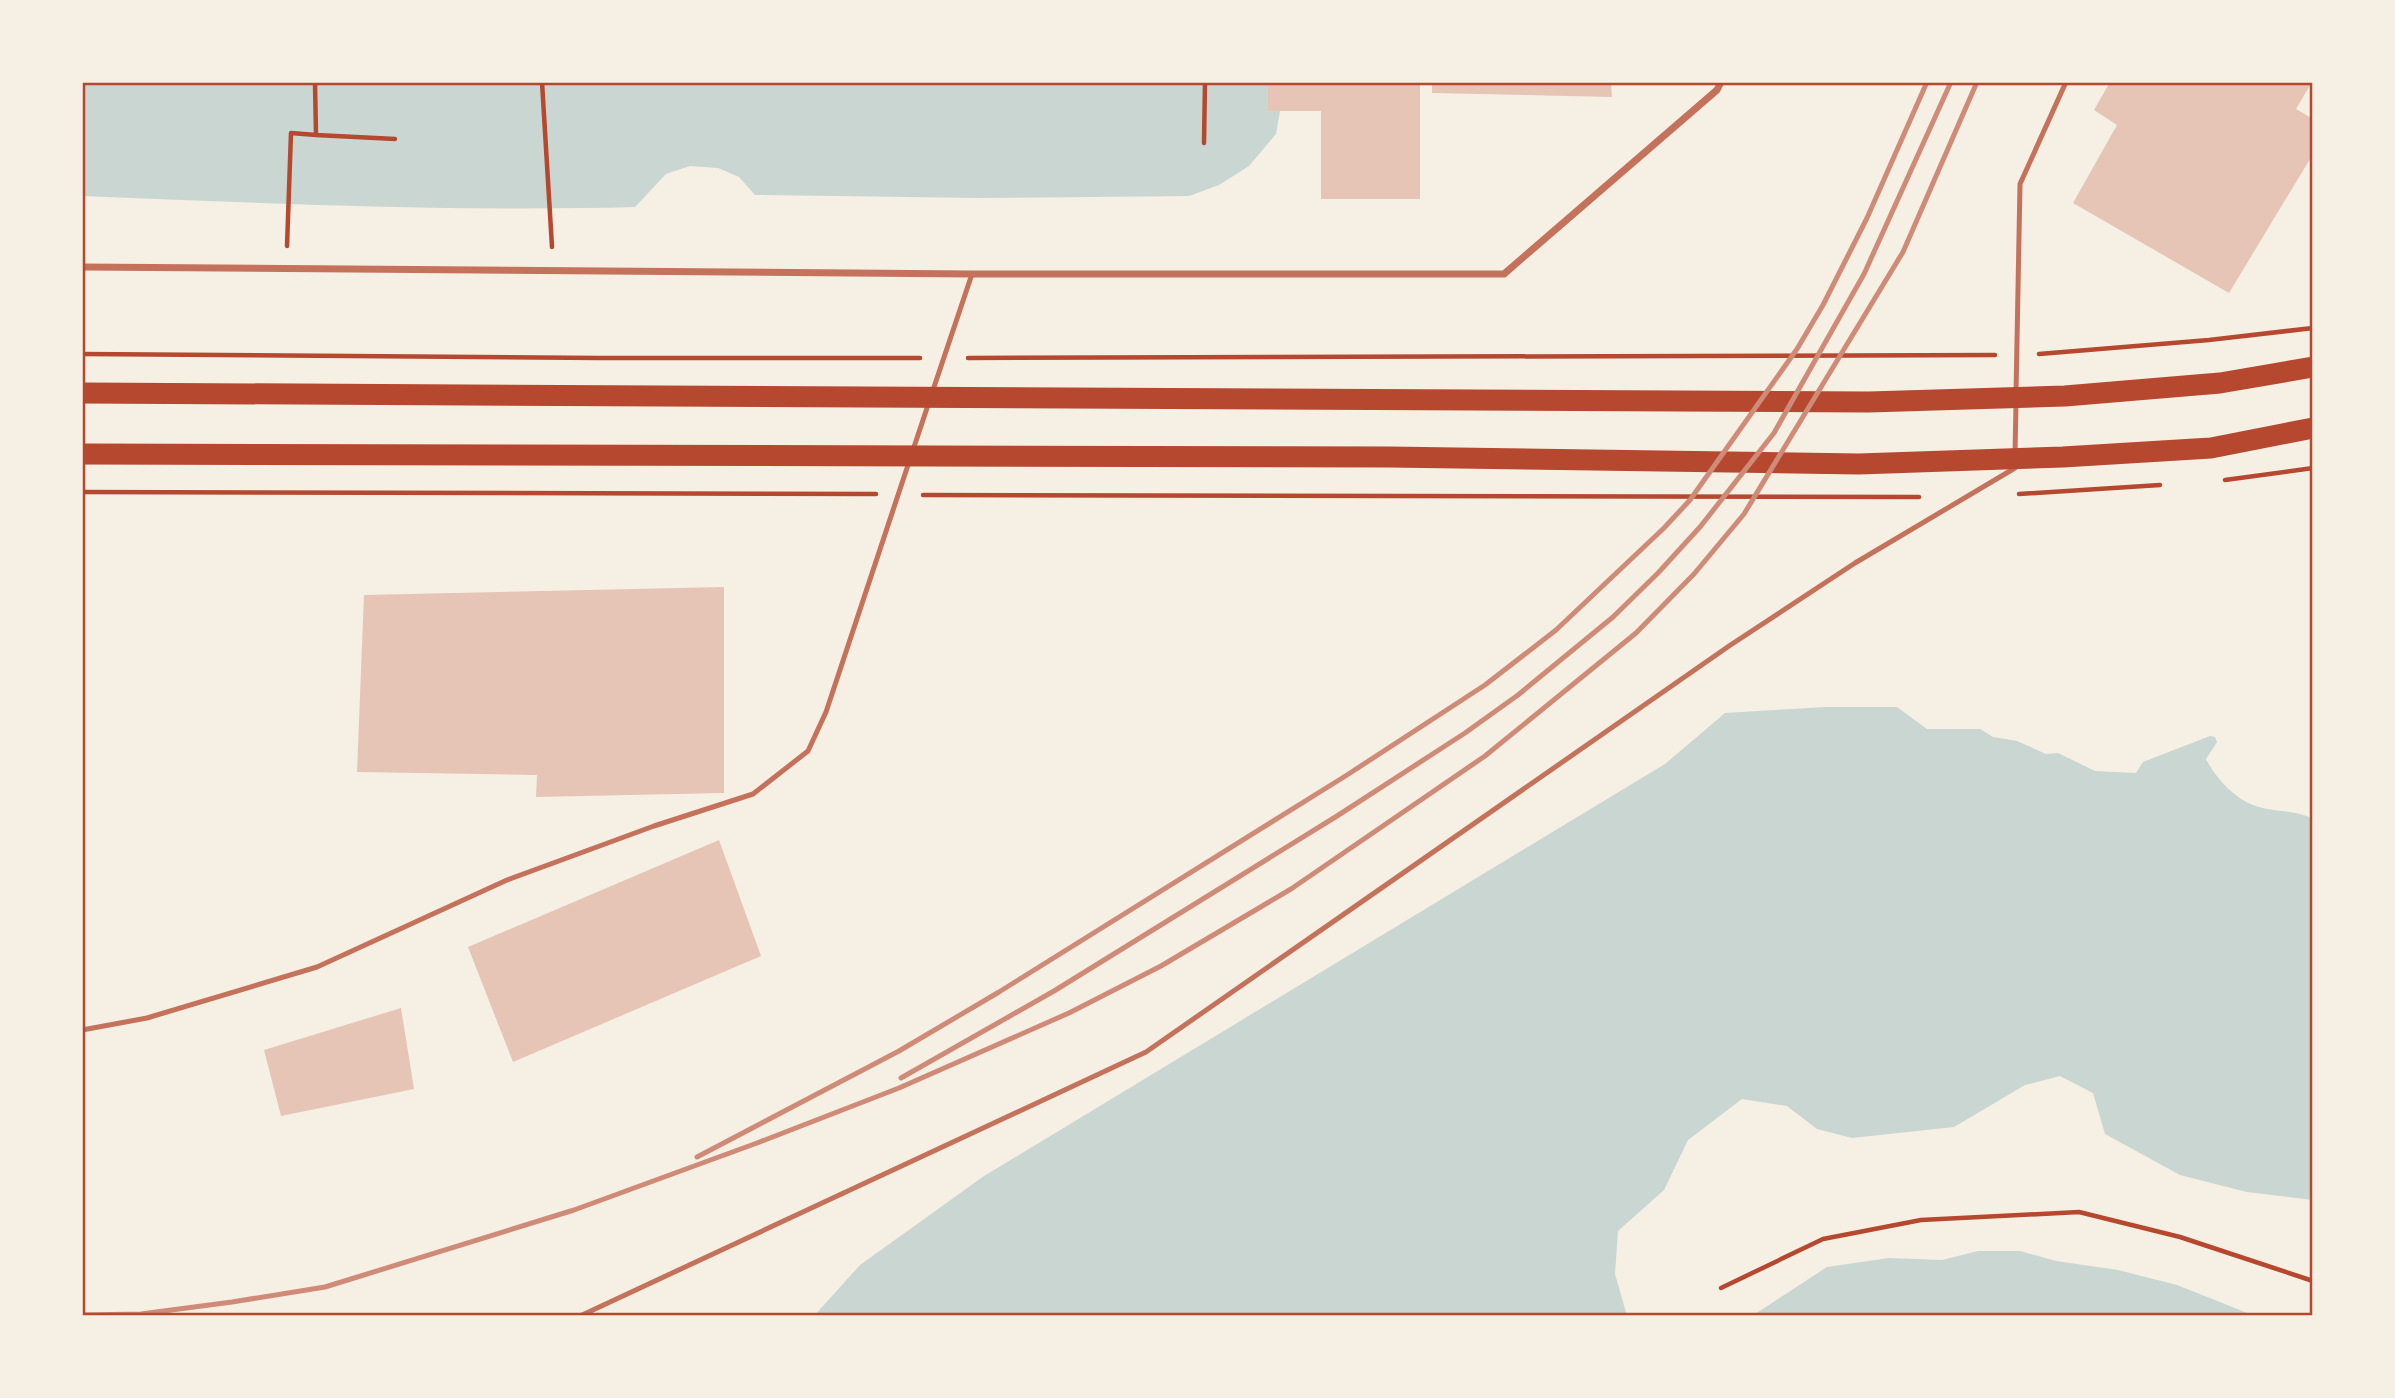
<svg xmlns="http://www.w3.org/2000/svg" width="2395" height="1398" font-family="Ubuntu,sans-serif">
<rect width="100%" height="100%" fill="#f6efe4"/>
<path fill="#c9d6d2" d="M82 82H1285L1276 134 1249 166 1219 185 1189 196 980 198 755 195 739 177 718 168 690 166 666 174 635 207C451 212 266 203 82 196Z
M1826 707H1897L1927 729H1980L1993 737 2017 741 2046 754 2058 753 2095 771 2136 773 2143 762 2210 736 2215 737 2217 742 2206 759C2215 777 2234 798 2253 805 2273 813 2294 809 2313 819V1200L2247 1192 2180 1175 2105 1134 2093 1093 2060 1076 2025 1085 1954 1127 1852 1138 1817 1129 1787 1106 1742 1099 1688 1140 1664 1190 1618 1231 1615 1274 1627 1316H814L860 1265 984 1176 1665 764 1725 713Z
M1978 1251H2020L2056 1261 2118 1270 2177 1285 2255 1316H1752L1827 1267 1889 1258 1942 1260Z"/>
<path fill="#e6c5b7" d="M1268 82H1420V199H1321V111H1268Z
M1432 82H1611L1612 97 1432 93Z
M2110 82H2137L2142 85 2143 82H2312L2296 109 2313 119V154L2229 293 2073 203 2117 125 2094 110Z
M724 587V793L536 797 537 775 357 772 364 595Z
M719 840 761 956 513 1062 468 947Z
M401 1008 414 1089 281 1116 264 1050Z"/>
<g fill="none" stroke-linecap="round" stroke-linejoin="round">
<path stroke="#b5482f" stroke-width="4.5" d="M542 82 552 247
M316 135 395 139
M1204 143 1205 82
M287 246 291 133 316 135 315 82
M82 354 599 358H920
M2039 354 2209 340 2313 328
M968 358 1995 355
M2225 480 2313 468
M82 492 876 494
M2019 494 2160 485
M923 495 1919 497
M1721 1288 1823 1239 1921 1220 2079 1212 2180 1237 2313 1281"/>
<path stroke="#c5725c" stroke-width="5" d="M932 393 972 274
M2016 394 2020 184 2066 82
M913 450 929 402
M2015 453 2016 404
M82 1030 147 1018 317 967 507 880 654 826 753 794 808 751 826 712 909 462
M580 1316 1146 1052 1729 646 1855 563 2015 468V463"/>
<path stroke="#c5725c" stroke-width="7" d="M82 267 972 274H1504L1717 90 1721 82"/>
<path stroke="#b5482f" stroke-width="21" d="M82 393 1869 402 2065 396 2220 383 2313 367
M82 454 1389 457 1859 464 2063 457 2211 448 2313 428"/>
<path stroke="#cf8b77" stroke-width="5" d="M901 1078 1054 991 1337 816 1465 733 1518 695 1613 617 1658 573 1700 527 1774 433 1864 274 1951 82
M697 1157 899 1051 999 992 1347 775 1485 685 1556 630 1664 528 1690 500 1797 349 1823 305 1867 218 1927 82
M82 1315 141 1314 232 1302 325 1287 574 1210 757 1143 899 1088 1069 1013 1161 966 1291 889 1485 756 1636 633 1694 574 1744 514 1903 252 1977 82"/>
</g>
<rect width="2395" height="1398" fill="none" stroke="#f6efe4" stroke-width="168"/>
<rect x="84" y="84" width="2227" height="1230" fill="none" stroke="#b5482f" stroke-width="2.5"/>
</svg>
